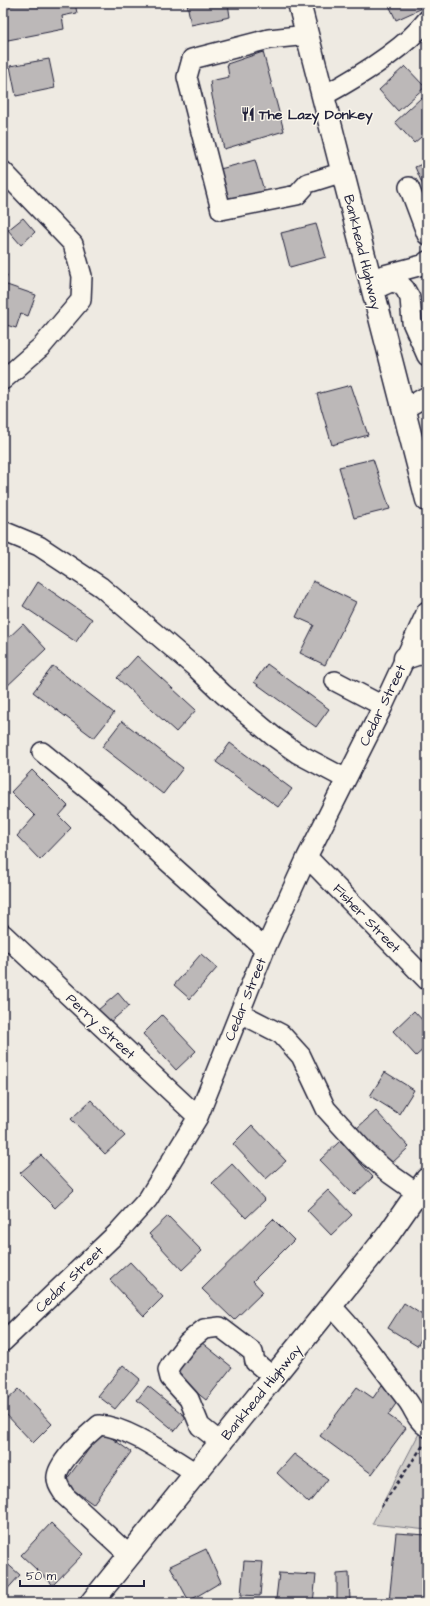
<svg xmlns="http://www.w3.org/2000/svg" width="430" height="1606" font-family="'Architects Daughter',sans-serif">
<rect width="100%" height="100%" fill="#eeeae2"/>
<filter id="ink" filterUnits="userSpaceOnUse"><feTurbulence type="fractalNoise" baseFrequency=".025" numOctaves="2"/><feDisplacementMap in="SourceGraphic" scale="8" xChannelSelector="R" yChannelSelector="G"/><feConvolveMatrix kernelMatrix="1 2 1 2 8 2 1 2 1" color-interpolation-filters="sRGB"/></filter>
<g filter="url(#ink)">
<path fill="#d0cdc9" stroke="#797882" d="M427 1418V1530L372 1524Z"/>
<path fill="#bcb8b8" stroke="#22223b" d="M23 3H75L77 13 62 16 64 29 3 41V7Z
M187 3H228L230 17 191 25Z
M388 3H427V6L396 20Z
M263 52 284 131 224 149 212 96 210 81 229 77 227 64Z
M49 59 55 88 16 96 10 66Z
M405 66 425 87 398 111 379 90Z
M421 98 427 104V132L414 143 395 122Z
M255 160 265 194 229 204 220 169Z
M427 162V195L415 167Z
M23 218 35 232 21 245 8 230Z
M316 224 326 257 290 267 281 233Z
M3 273 7 275 4 284 36 295 28 316 21 313 16 328 3 324Z
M351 385 368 435 332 445 317 394Z
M373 459 390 509 354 518 339 467Z
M313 581 356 602 325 665 300 653 314 625 296 617Z
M38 582 92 619 76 642 23 606Z
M23 624 46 649 3 690V643Z
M137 656 196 710 176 732 117 678Z
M267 664 329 709 316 727 254 682Z
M53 666 114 713 94 738 33 692Z
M122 721 183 768 163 794 102 747Z
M230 743 292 789 278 807 216 762Z
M32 770 68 806 59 816 71 828 40 860 17 836 35 816 11 792Z
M201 954 217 968 190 999 174 985Z
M118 993 129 1006 109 1023 98 1010Z
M414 1011 427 1025V1046L416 1056 393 1031Z
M162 1015 196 1051 176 1070 143 1034Z
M385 1072 414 1090 399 1114 370 1096Z
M91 1100 125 1136 105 1154 71 1119Z
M376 1111 409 1147 390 1165 356 1129Z
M252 1125 286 1161 266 1179 233 1144Z
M340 1141 373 1177 354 1195 320 1160Z
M41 1155 74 1190 55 1208 20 1173Z
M232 1164 265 1200 246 1218 212 1183Z
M328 1190 352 1215 331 1235 307 1210Z
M168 1216 202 1251 182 1270 149 1234Z
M273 1219 294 1240 253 1281 263 1292 234 1320 202 1289Z
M130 1262 163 1297 144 1316 110 1280Z
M404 1303 427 1318V1330L417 1346 388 1328Z
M196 1338 232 1367 206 1400 170 1371Z
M123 1365 140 1379 115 1409 98 1396Z
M382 1385 400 1398 388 1415 406 1428 372 1474 320 1436 357 1387 373 1398Z
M148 1386 186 1417 175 1431 137 1400Z
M19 1389 52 1424 33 1443 3 1411V1404Z
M102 1431 131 1452 93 1504 64 1483Z
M294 1454 328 1479 309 1503 277 1473Z
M51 1523 83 1554 53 1585 21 1555Z
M396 1533 427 1535V1603L389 1602Z
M206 1549 221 1582 189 1601 170 1566Z
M3 1560 20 1575 3 1594Z
M244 1561 263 1562 260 1596 241 1595Z
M279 1573 316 1575 313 1603 276 1599Z
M349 1573 350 1601 337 1603V1574Z"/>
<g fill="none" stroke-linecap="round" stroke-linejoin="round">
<defs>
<path id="minor" d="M308 35 269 39 192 59 187 77 221 210 297 195 308 183 343 172
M323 96C356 78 404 50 427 20
M3 171 73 244 82 276 81 300 42 346 3 380
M409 187 427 235
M377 277 426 264 427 261
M373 290 391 282 400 284 405 289 410 298 412 322 427 356
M404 409 427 396
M3 531 39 546 101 587 196 668 223 694 273 736 297 753 346 779
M335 681 383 706
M42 752 118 814 167 861 265 949
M307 857 427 980
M3 934 198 1117
M240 1013 281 1034 301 1056 326 1109 366 1153 390 1174 417 1193
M331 1306C359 1334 382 1368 407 1400 414 1409 417 1421 427 1427
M3 1342 118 1232 148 1199 198 1117 265 949 307 857 383 706 427 611
M220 1442 200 1426 189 1399 170 1378 168 1370 171 1364 188 1342 204 1329 220 1327 253 1352 255 1362 273 1377
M129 1555 65 1496C61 1489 56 1484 57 1476 59 1461 88 1434 99 1425 130 1427 169 1457 196 1473"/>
<path id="major" d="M299 3 427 500
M405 658 417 654 427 653
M91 1603 388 1235 427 1179"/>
</defs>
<use href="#minor" stroke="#22223b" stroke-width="22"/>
<use href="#major" stroke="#22223b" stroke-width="25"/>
<path stroke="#22223b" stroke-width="2.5" stroke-dasharray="4 3" stroke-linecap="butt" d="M381 1507 424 1444"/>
<use href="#minor" stroke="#fbf7ec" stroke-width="19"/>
<use href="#major" stroke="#fbf7ec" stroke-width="22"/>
</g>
</g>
<defs>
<symbol id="restaurant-bare" viewBox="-9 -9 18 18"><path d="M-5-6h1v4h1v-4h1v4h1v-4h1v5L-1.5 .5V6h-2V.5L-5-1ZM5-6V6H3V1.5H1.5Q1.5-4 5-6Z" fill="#22223b" stroke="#fbf7ec" stroke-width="2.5" paint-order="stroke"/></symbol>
</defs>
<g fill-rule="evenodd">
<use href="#restaurant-bare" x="238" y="104" width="20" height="20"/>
</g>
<g text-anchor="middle" stroke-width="3" stroke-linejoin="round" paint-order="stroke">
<g font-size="14" font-weight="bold" fill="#22223b" stroke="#fbf7ec" text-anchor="start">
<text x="259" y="119">The Lazy Donkey</text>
</g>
<g font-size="14" fill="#22223b" stroke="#fbf7ec">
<text transform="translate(363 252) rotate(76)" y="5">Bankhead Highway</text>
<text transform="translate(382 705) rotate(-64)" y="5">Cedar Street</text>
<text transform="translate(367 918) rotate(46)" y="5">Fisher Street</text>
<text transform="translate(245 999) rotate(-68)" y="5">Cedar Street</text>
<text transform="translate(101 1026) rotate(43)" y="5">Perry Street</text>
<text transform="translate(69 1279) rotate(-44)" y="5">Cedar Street</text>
<text transform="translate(261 1392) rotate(-51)" y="5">Bankhead Highway</text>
</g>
</g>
<rect width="430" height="1606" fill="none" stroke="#fbf7ec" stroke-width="16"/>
<rect x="8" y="8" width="414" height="1590" fill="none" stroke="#22223b" stroke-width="1.5" filter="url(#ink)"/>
<path d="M20 1580v6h124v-6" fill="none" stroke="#22223b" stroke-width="2"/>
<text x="26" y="1580" font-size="12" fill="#22223b" stroke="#fbf7ec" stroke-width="3" paint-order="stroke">50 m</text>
</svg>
